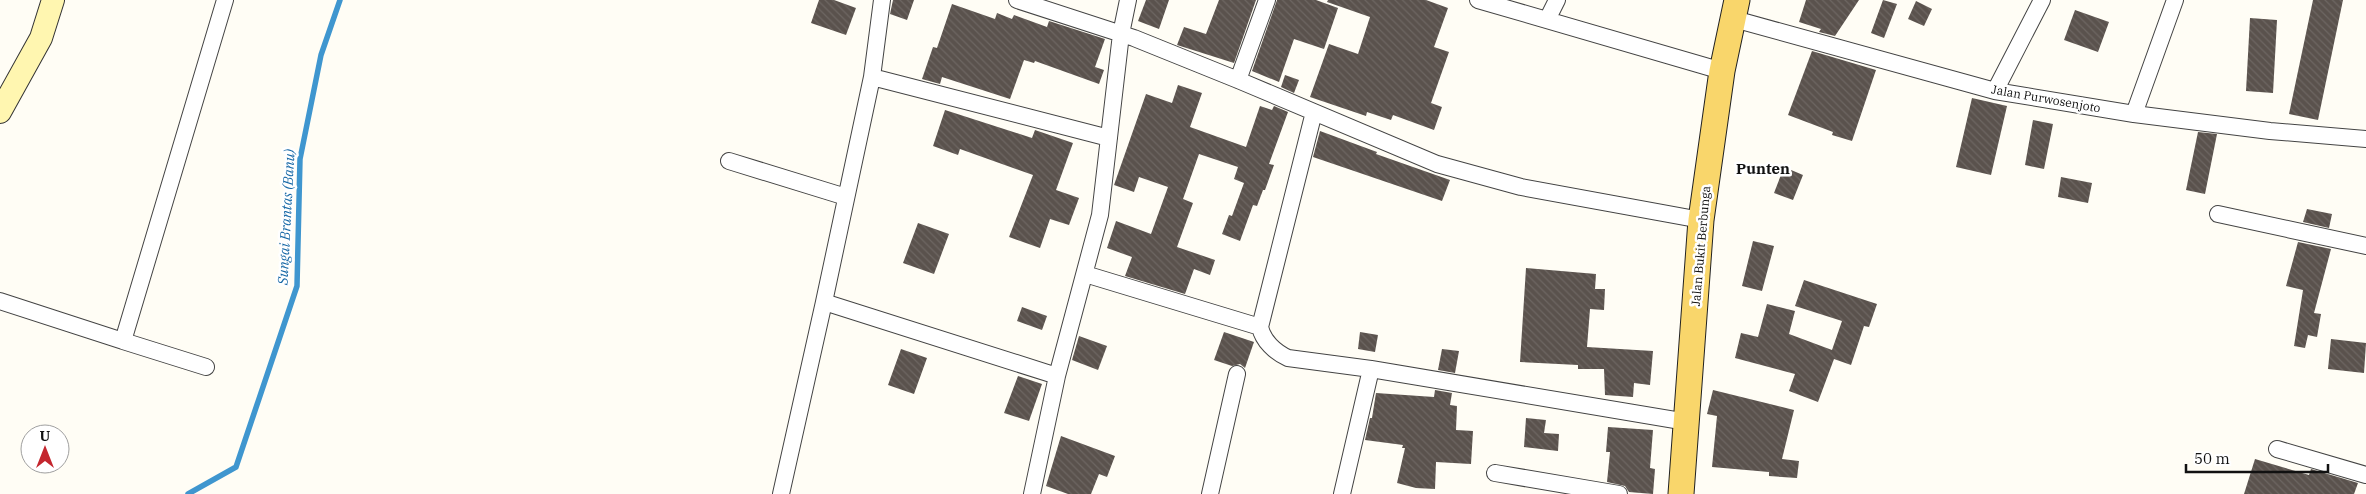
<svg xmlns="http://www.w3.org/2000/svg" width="2366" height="494" font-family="'IBM Plex Serif',serif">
<defs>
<pattern id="building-back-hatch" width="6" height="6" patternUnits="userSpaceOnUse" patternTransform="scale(1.25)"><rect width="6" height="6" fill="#5a524d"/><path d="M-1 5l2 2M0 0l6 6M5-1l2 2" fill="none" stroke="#6d6662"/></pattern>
</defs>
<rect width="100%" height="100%" fill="#fffdf5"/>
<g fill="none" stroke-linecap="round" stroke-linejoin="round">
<path stroke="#3f96cf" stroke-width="5.5" d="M188 494 236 467 297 286 300 159 321 55 340 0"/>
</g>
<path fill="url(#building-back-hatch)" d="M819 0H834L856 8 846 35 811 23Z
M893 0H914L907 20 890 14Z
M1146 0H1169L1159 29 1138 21Z
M1219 0H1256L1234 63 1177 45 1184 27 1206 34Z
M1277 0H1316L1338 8 1324 49 1294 39 1279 82 1252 71Z
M1328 0H1426L1448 8 1434 47 1449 52 1431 103 1442 107 1434 130 1393 115 1391 120 1367 112 1366 116 1310 97 1329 44 1358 54 1370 17 1327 2Z
M1806 0H1859L1835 36 1819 32 1821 29 1799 22Z
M1883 0 1897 4 1884 38 1871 33Z
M2313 0H2343L2318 120 2289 114Z
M1916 1 1932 9 1924 26 1908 19Z
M952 4 995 19 997 13 1012 19 1014 15 1047 27 1049 21 1105 39 1095 67 1104 70 1099 84 1035 61 1034 63 1024 60 1010 99 942 77 940 84 922 79 933 47 937 48Z
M2075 10 2109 22 2098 52 2064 40Z
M2250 18 2277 20 2273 93 2246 91Z
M1812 51 1876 70 1852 141 1832 135 1833 132 1788 115Z
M1285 75 1299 80 1294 93 1281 87Z
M1178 85 1202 93 1190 127 1246 147 1260 106 1272 110 1274 106 1288 112 1269 164 1274 165 1265 190H1263L1257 206 1253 205 1240 241 1222 234 1229 215 1232 216 1244 183 1234 179 1238 167 1199 154 1183 199 1193 203 1177 247 1215 260 1210 275 1194 269 1185 294 1125 276 1132 257 1107 248 1116 221 1151 234 1168 187 1139 177 1134 192 1114 185 1146 94 1172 103Z
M1972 98 2007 106 1991 175 1956 167Z
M945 110 1032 138 1035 130 1073 143 1056 190 1079 198 1069 225 1050 219 1040 248 1009 237 1033 175 960 149 958 155 933 146Z
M2033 120 2053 124 2044 169 2025 165Z
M1320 131 1377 152 1376 154 1450 180 1442 201 1313 157Z
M2198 132 2217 134 2205 194 2186 190Z
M1784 167 1803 175 1793 200 1774 193Z
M2061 177 2092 183 2088 203 2058 197Z
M2307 209 2332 214 2329 228 2303 222Z
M918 223 949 234 934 274 903 263Z
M1753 241 1774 246 1762 291 1742 286Z
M2298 242 2331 249 2314 313 2321 314 2317 337 2308 335 2305 348 2294 346 2303 290 2286 286Z
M1526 268 1596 274 1595 289H1605L1604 310 1590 309 1587 347 1653 351 1650 385 1634 383 1633 397 1605 395 1604 369H1578V365L1520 362Z
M1804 280 1877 304 1869 327 1864 326 1851 365 1834 359 1818 402 1789 391 1795 374 1735 358 1741 333 1758 337 1767 304 1795 311 1789 334 1832 350 1842 321 1795 306Z
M1022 307 1047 316 1042 330 1017 321Z
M1224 332 1254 342 1245 368 1240 364 1232 366 1214 360Z
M1360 332 1378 335 1375 352 1358 349Z
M1079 336 1107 346 1098 370 1072 360Z
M2331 339 2366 343 2364 373 2328 369Z
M901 349 927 358 914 394 888 385Z
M1442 349 1459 351 1455 373 1438 370Z
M1018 376 1042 384 1029 421 1004 413Z
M1435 390 1452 393 1450 405 1457 406 1456 430 1473 431 1471 464 1436 462 1435 489 1416 488 1397 483 1405 448H1402L1403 445 1365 440 1370 418H1372L1376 393 1434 397Z
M1713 390 1794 410 1782 459 1799 461 1797 478 1769 476V472L1712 467 1717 416 1707 414Z
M1526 418 1546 420 1544 433 1559 434 1558 451 1524 447Z
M1608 427 1653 430 1650 468 1655 469 1653 494 1629 492 1625 486 1607 482 1610 452H1606Z
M1061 436 1115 456 1107 477 1099 474 1091 494H1068L1046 486Z
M2255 459 2309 475 2311 469 2358 483 2354 494H2244Z"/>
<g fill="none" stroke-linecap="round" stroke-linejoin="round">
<defs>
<path id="street" d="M1017 0 1134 38 1238 80 1437 164 1521 187 1701 220
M1478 0 1722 71
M1548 18 1557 0
M1734 19 1995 91 2134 114 2270 131 2366 139
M872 77 1109 138
M1238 80 1267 0
M1995 91 2042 0
M1314 112 1260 327C1263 341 1275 352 1288 358L1371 369 1687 422
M2134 114 2175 0
M729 161 846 197
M2218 214 2366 246
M1085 274 1260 327
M0 301 123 341 225 0
M824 302 872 77 882 0
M123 341 206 367
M2277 449 2366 475
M1495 473 1619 494
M781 494 824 302 1057 376
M1032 494 1057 376 1100 215 1121 34 1128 0
M1210 494 1237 374
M1342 494 1371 369"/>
<path id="secondary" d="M0 112 41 38 53 0"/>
<path id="primary" d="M1681 494 1701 220 1722 71 1737 0"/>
</defs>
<use href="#street" stroke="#444" stroke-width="18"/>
<use href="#secondary" stroke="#333" stroke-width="24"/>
<use href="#primary" stroke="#222" stroke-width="27"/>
<use href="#street" stroke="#fff" stroke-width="16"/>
<use href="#secondary" stroke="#fff6b0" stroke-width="22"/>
<use href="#primary" stroke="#f9d66b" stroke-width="25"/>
</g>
<g text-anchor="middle" stroke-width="5" stroke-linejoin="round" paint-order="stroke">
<g font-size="12" fill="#111" stroke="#fff">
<text transform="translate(2046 99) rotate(10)" y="4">Jalan Purwosenjoto</text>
<text transform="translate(1701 246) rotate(-85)" y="4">Jalan Bukit Berbunga</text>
</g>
<g font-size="14" font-style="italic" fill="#1768a6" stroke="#fff">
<text transform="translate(286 217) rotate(-87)" y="5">Sungai Brantas (Banu)</text>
</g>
<g font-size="15" font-weight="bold" fill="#111" stroke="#fff">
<text x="1763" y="174">Punten</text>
</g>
</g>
<g transform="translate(45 449)"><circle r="24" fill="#ffffff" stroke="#a0a0a0"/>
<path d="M0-4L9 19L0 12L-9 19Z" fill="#c4262e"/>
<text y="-8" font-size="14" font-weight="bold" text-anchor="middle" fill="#111111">U</text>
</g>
<path d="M2186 464v8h142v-8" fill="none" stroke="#111111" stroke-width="2.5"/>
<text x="2194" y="464" font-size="15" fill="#111111" stroke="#ffffff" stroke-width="4" paint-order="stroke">50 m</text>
</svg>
